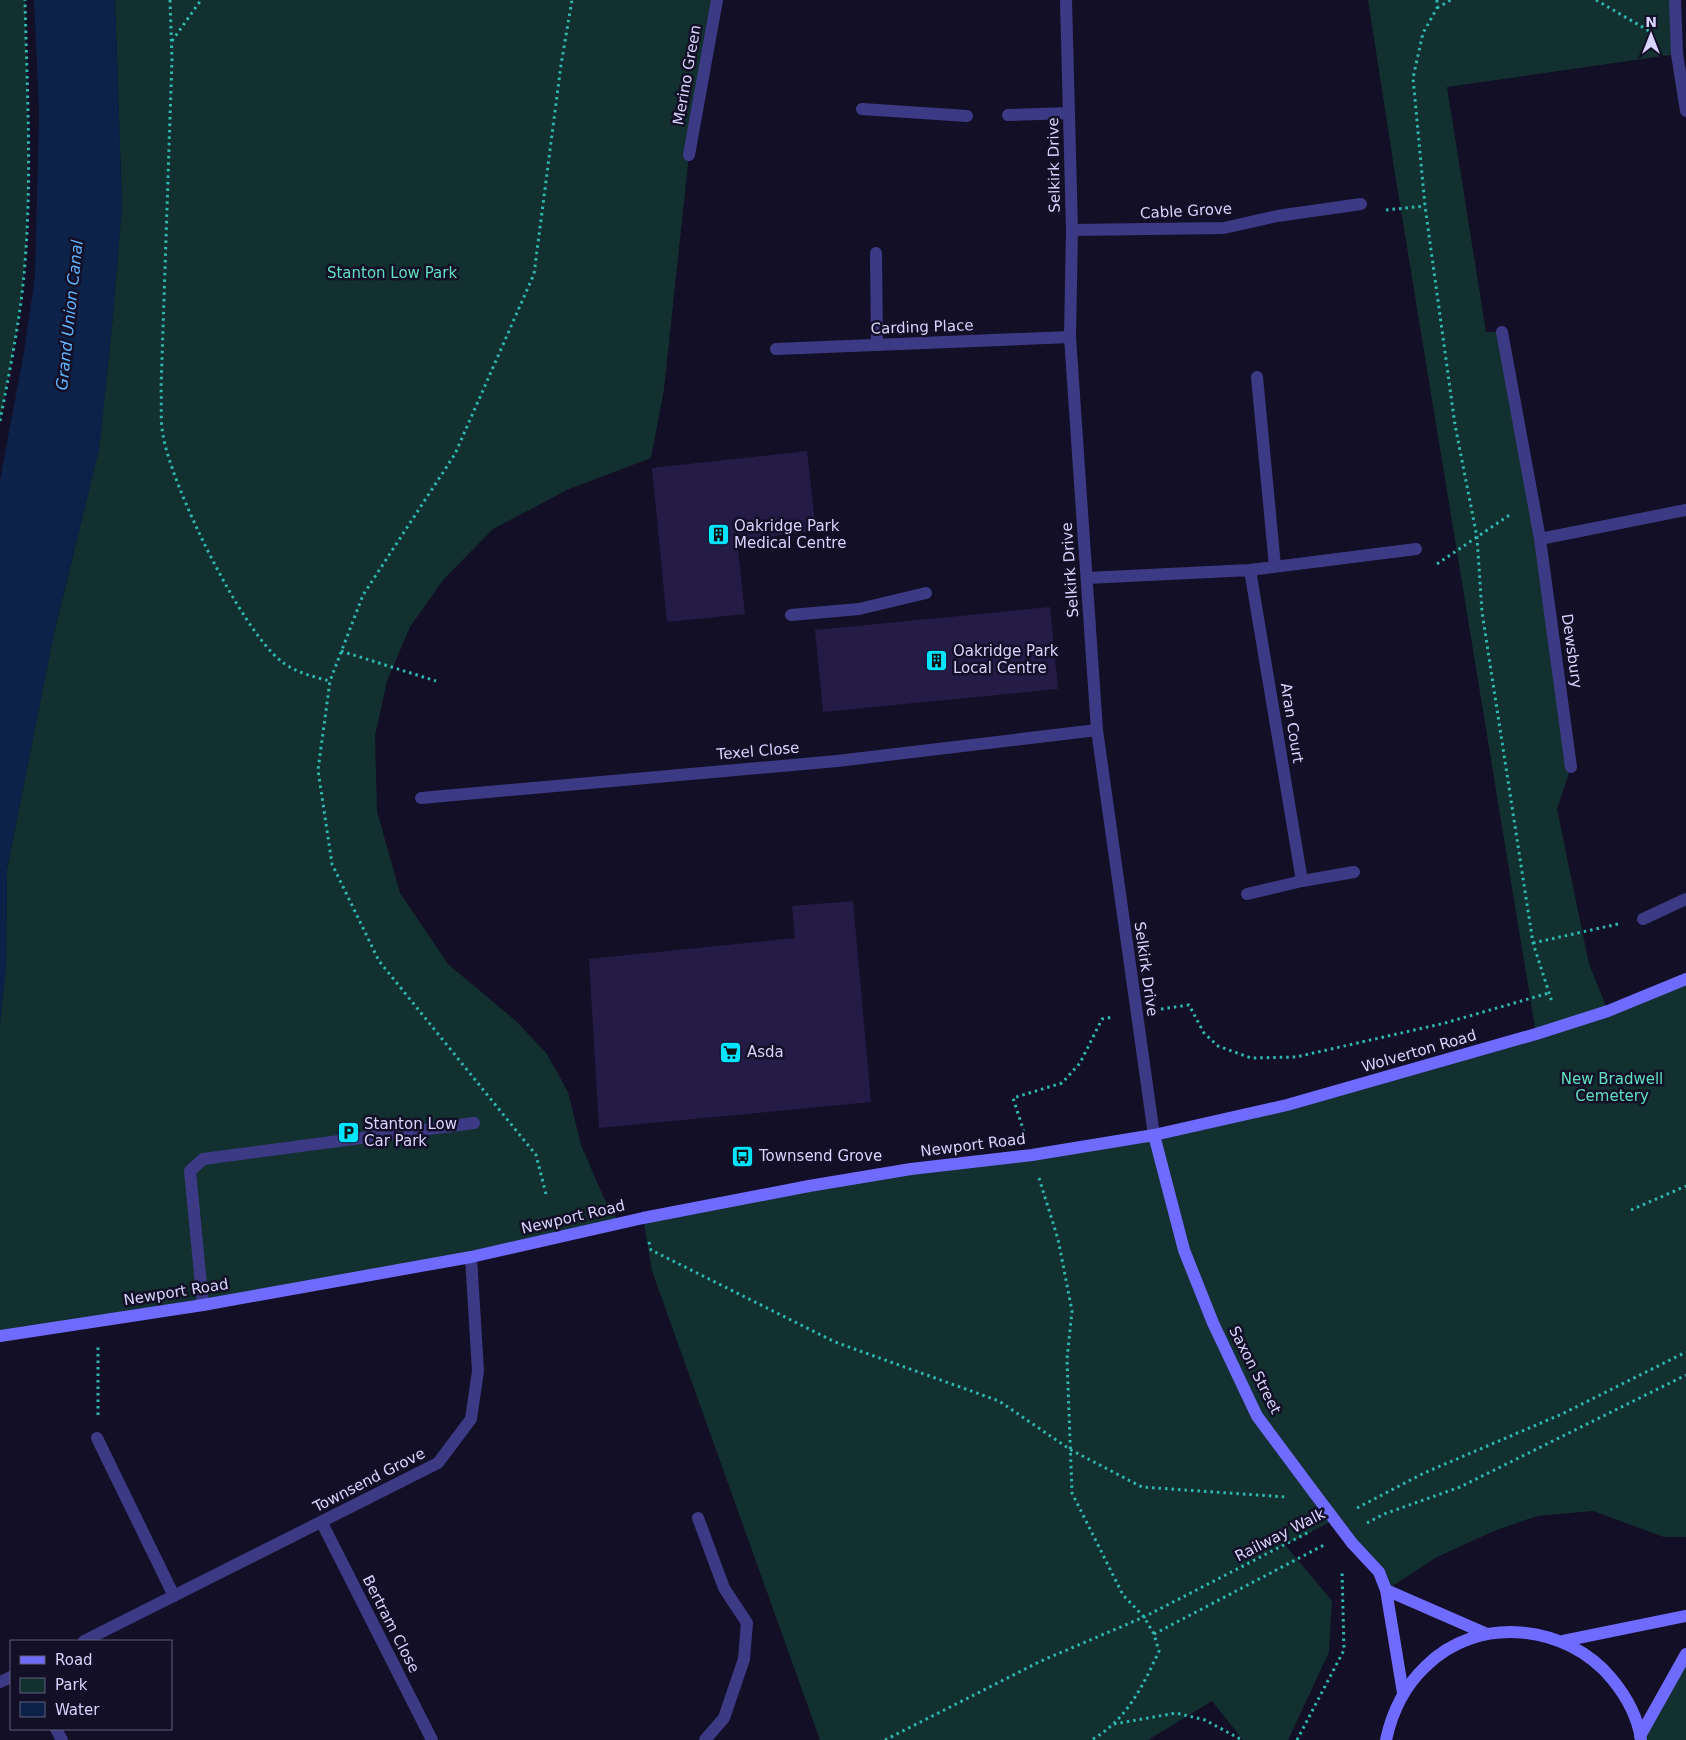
<svg xmlns="http://www.w3.org/2000/svg" width="1686" height="1740" font-family="'DejaVu Sans',sans-serif">
<rect width="100%" height="100%" fill="#130f26"/>
<path fill="#12302f" d="M0 0H25C27 87 32 176 25 263 21 316 10 369 0 421Z
M115 0H717L689 155 664 389 651 458 569 489 493 529 443 580 410 627 387 681 375 736 377 811 400 893 448 964 517 1022 547 1054 568 1092 581 1145 604 1198 620 1224 471 1257 0 1331V1023L6 964 7 869 53 637 99 449 112 326 122 206Z
M1368 0H1675L1677 54 1447 87 1486 332H1502L1571 767 1557 809 1589 964 1608 1011 1686 979V1537H1664L1593 1511 1537 1516 1494 1531 1437 1557 1386 1590 1338 1518 1208 1584 1286 1546 1332 1601 1329 1652 1288 1740H1243L1212 1701 1148 1740H820L652 1271 643 1218 1154 1135 1536 1034 1395 174Z
M1686 1654V1740H1641Z"/>
<path fill="#0c2248" d="M34 0H115L122 206 112 326 99 449 53 637 7 869 6 964 0 1023V480L24 352 35 276 39 114Z"/>
<path fill="#241b47" d="M807 451 816 531 737 540 745 614 667 622 652 468Z
M1050 607 1058 689 823 712 815 630Z
M853 901 871 1102 599 1128 589 959 795 938 792 906Z"/>
<g fill="none" stroke-linecap="round" stroke-linejoin="round">
<path stroke="#2fb8b0" stroke-width="3" stroke-dasharray="2.5 4" stroke-linecap="butt" d="M170 0 172 58 161 389C162 404 160 420 163 435 171 485 241 630 281 661 294 672 314 677 330 681
M1437 0V8L1423 33 1413 78 1425 206 1455 425 1477 537 1482 612 1533 943 1552 1002
M1596 0 1651 32
M1437 8 1451 0
M172 41 201 0
M1386 210 1425 206
M0 421C10 369 21 316 25 263 32 176 27 87 25 0
M1437 564 1511 514
M341 651 436 681
M1533 943 1618 924
M1161 1009 1189 1005 1204 1033 1218 1046 1251 1058 1296 1057 1445 1023 1549 993
M1024 1132 1013 1098 1062 1083 1080 1063 1102 1019 1113 1017
M1039 1178 1058 1239 1072 1311 1067 1359 1072 1493 1123 1595 1144 1617 1154 1634 1159 1651C1143 1686 1126 1721 1091 1740
M546 1194 536 1155 379 961 332 864 318 770 330 681 363 595 455 454 534 274 561 65 572 0
M1631 1210 1686 1186
M649 1242 651 1250 835 1342 999 1401 1071 1450 1142 1487 1286 1497
M98 1415V1346
M1357 1508 1424 1473 1562 1414 1686 1352
M1367 1523 1384 1514 1460 1487 1686 1375
M1154 1634 1324 1545
M1114 1724 1176 1713 1205 1720 1242 1740
M885 1740 1041 1661 1144 1617 1311 1531
M1297 1740 1344 1650 1342 1571"/>
<path stroke="#3d3a85" stroke-width="12" d="M862 109 967 116
M1008 115 1069 113
M876 253 877 345
M1257 377 1275 566
M791 615 859 609 926 593
M421 798 837 761
M1247 894 1302 881 1354 872
M203 1305 190 1171 203 1159 474 1123"/>
<path stroke="#3d3a85" stroke-width="12" d="M1066 0 1072 230 1070 337 1097 730 1154 1135
M1675 0 1677 54 1686 111
M689 155 717 0
M1072 230 1224 228 1277 216 1361 204
M1502 332 1540 539 1571 767
M776 349 1070 337
M1540 539 1686 510
M1250 570 1302 881
M1087 578 1250 570 1416 549
M837 761 1097 730
M1643 919 1686 899
M97 1438 174 1596
M698 1518 724 1588 747 1623 744 1659 724 1718 705 1740
M322 1523 432 1740
M84 1641 438 1463 471 1419 478 1371 471 1257
M0 1682 11 1677
M56 1729 62 1740"/>
<path stroke="#6f6bff" stroke-width="12" d="M1154 1135 1184 1250 1213 1323 1257 1416 1315 1494
M0 1336 203 1305 471 1257 643 1218 809 1186 911 1169 1032 1155 1154 1135 1287 1105 1536 1034 1608 1011 1686 979
M1352 1543 1379 1572 1386 1590 1403 1693
M1386 1590 1487 1634
M1563 1641 1686 1616
M1640 1736 1686 1654
M1386 1740C1392 1712 1404 1687 1425 1667 1477 1614 1567 1624 1612 1679 1626 1696 1638 1718 1641 1740"/>
<path stroke="#6f6bff" stroke-width="12" d="M1315 1494 1352 1543"/>
</g>
<defs>
<symbol id="building-square" viewBox="-11 -11 22 22"><rect x="-9" y="-9" width="18" height="18" rx="4" fill="#00e5ff" stroke="#130f26"/><path d="M-4-6H4V6H1V3H-1V6H-4ZM-2.5-4.3h1.7v1.8h-1.7ZM.8-4.3h1.7v1.8H.8ZM-2.5-1h1.7V.8h-1.7ZM.8-1h1.7V.8H.8Z" fill="#111"/></symbol>
<symbol id="supermarket-square" viewBox="-11 -11 22 22"><rect x="-9" y="-9" width="18" height="18" rx="4" fill="#00e5ff" stroke="#130f26"/><path d="M-6-5.5h2.5l.6 2H6L4.5 2H-2.5L-4.4-4H-6ZM-1.5 3.2a1.3 1.3 0 1 0 .1 0ZM3 3.2a1.3 1.3 0 1 0 .1 0Z" fill="#111"/></symbol>
<symbol id="parking-square" viewBox="-11 -11 22 22"><rect x="-9" y="-9" width="18" height="18" rx="4" fill="#00e5ff" stroke="#130f26"/><path d="M-3.5-5.5H1a3.5 3.5 0 0 1 0 7H-1V5.5H-3.5ZM-1-3.4V-.6H.8a1.4 1.4 0 0 0 0-2.8Z" fill="#111"/></symbol>
<symbol id="bus-square" viewBox="-11 -11 22 22"><rect x="-9" y="-9" width="18" height="18" rx="4" fill="#00e5ff" stroke="#130f26"/><path d="M-5-6H5V4H4V6H2V4H-2V6H-4V4H-5ZM-3.5-4V0h7V-4ZM-3.5 1.2v1.5H-2V1.2ZM2 1.2v1.5H3.5V1.2Z" fill="#111"/></symbol>
</defs>
<g fill-rule="evenodd">
<use href="#building-square" x="706" y="522" width="25" height="25"/>
<use href="#building-square" x="924" y="648" width="25" height="25"/>
<use href="#supermarket-square" x="718" y="1040" width="25" height="25"/>
<use href="#parking-square" x="336" y="1120" width="25" height="25"/>
<use href="#bus-square" x="730" y="1144" width="25" height="25"/>
</g>
<g text-anchor="middle" stroke-width="5" stroke-linejoin="round" paint-order="stroke">
<g font-size="15" fill="#d9d4ff" stroke="#130f26">
<text transform="translate(687 75) rotate(-80)" y="5">Merino Green</text>
<text transform="translate(1054 165) rotate(-91)" y="5">Selkirk Drive</text>
<text transform="translate(1186 211) rotate(-3)" y="5">Cable Grove</text>
<text transform="translate(922 327) rotate(-2)" y="5">Carding Place</text>
<text transform="translate(1070 570) rotate(-94)" y="5">Selkirk Drive</text>
<text transform="translate(1572 651) rotate(82)" y="5">Dewsbury</text>
<text transform="translate(1292 723) rotate(81)" y="5">Aran Court</text>
<text transform="translate(758 751) rotate(-5)" y="5">Texel Close</text>
<text transform="translate(1146 969) rotate(82)" y="5">Selkirk Drive</text>
<text transform="translate(1419 1051) rotate(-16)" y="5">Wolverton Road</text>
<text transform="translate(973 1145) rotate(-7)" y="5">Newport Road</text>
<text transform="translate(573 1217) rotate(-13)" y="5">Newport Road</text>
<text transform="translate(176 1292) rotate(-9)" y="5">Newport Road</text>
<text transform="translate(1255 1370) rotate(63)" y="5">Saxon Street</text>
<text transform="translate(369 1480) rotate(-27)" y="5">Townsend Grove</text>
<text transform="translate(1280 1535) rotate(-27)" y="5">Railway Walk</text>
<text transform="translate(391 1624) rotate(63)" y="5">Bertram Close</text>
</g>
<g font-size="15" fill="#5fe0c0" stroke="#130f26">
<text x="392" y="278">Stanton Low Park</text>
<text x="1612" y="1084">New Bradwell<tspan x="1612" dy="17">Cemetery</tspan></text>
</g>
<g font-size="15" fill="#d9d4ff" stroke="#130f26" text-anchor="start">
<text x="734" y="531">Oakridge Park<tspan x="734" dy="17">Medical Centre</tspan></text>
<text x="953" y="656">Oakridge Park<tspan x="953" dy="17">Local Centre</tspan></text>
<text x="747" y="1057">Asda</text>
<text x="364" y="1129">Stanton Low<tspan x="364" dy="17">Car Park</tspan></text>
<text x="759" y="1161">Townsend Grove</text>
</g>
<g font-size="16" font-style="italic" fill="#62b6ff" stroke="#130f26">
<text transform="translate(69 315) rotate(-84)" y="6">Grand Union Canal</text>
</g>
</g>
<rect x="10" y="1640" width="162" height="90" fill="#130f26" stroke="#625e7d"/>
<rect x="20" y="1656" width="25" height="8" fill="#6f6bff" stroke="#625e7d"/>
<text x="55" y="1665" font-size="15" fill="#d9d4ff">Road</text>
<rect x="20" y="1678" width="25" height="15" fill="#12302f" stroke="#625e7d"/>
<text x="55" y="1690" font-size="15" fill="#d9d4ff">Park</text>
<rect x="20" y="1702" width="25" height="15" fill="#0c2248" stroke="#625e7d"/>
<text x="55" y="1715" font-size="15" fill="#d9d4ff">Water</text>
<g transform="translate(1651 35)" stroke="#130f26" stroke-width="4" paint-order="stroke">
<path d="M0-4L9 19L0 12L-9 19Z" fill="#d9d4ff"/>
<text y="-8" font-size="14" font-weight="bold" text-anchor="middle" fill="#d9d4ff">N</text>
</g>
</svg>
